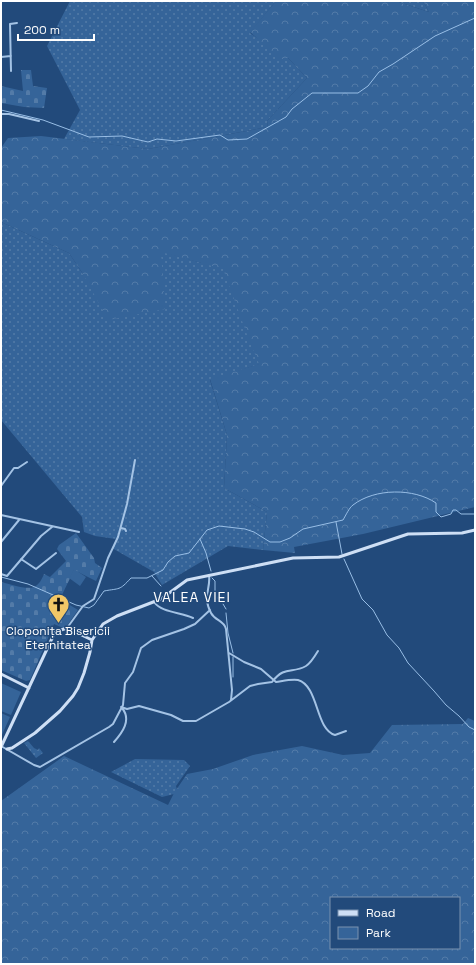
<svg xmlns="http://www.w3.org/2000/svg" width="476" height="965" font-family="'Space Grotesk',sans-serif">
<defs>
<pattern id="green-dots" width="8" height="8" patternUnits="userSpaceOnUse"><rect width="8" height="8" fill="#356499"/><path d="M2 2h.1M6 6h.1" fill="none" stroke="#537ba8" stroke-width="1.8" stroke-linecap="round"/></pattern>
<pattern id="forest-crowns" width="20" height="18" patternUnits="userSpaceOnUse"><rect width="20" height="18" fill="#356499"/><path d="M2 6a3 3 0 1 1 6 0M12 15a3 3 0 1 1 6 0" fill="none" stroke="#537ba8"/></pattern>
<pattern id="cemetery-stones" width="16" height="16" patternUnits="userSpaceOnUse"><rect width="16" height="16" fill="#356499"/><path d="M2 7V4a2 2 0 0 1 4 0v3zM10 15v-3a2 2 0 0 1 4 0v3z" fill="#537ba8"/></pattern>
</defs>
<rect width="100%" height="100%" fill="#224a7b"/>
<path fill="url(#green-dots)" d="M70 1H276L250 33 288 58 307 78 267 121 268 127 148 149 64 139 80 110 47 46Z
M396 1H423L429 12Z
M1 222 69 253 83 274 160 251 202 263 208 262 226 267 260 364 210 380 227 435 224 488 267 512 263 550 228 546 162 585 154 572 112 548 116 539 95 536 84 532 82 517 1 420Z
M28 741 34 748 38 750 39 748 43 753 36 758 24 743Z
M135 759 184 760 190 766 176 786 178 793 162 797 111 772Z"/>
<path fill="url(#forest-crowns)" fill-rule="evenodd" d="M276 1H396L429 12 423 1H475V507L363 534 294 547 295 553 263 550 267 512 224 488 227 435 210 379 259 364 249 340 222 266 216 267 161 252 165 309 108 320 83 274 69 253 1 222V148L8 138 41 136 148 149 268 127 267 121 307 78 288 58 281 59 250 32Z
M468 718 475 721V964H1V801L64 756 168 805 174 793 187 774 213 769 253 755 302 746 343 755 370 753 392 725 463 724ZM331 898H459V948H331Z"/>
<path fill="url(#cemetery-stones)" d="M21 70H31L33 86 47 88 44 108 24 107 1 103V86L23 91Z
M76 533 94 558 95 563 102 568 96 581 74 570 60 599 78 610 66 627 63 628 54 624 30 680 26 681 1 670V582C9 584 27 590 34 587 39 585 42 579 44 574L50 577 66 561 57 549 59 545Z"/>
<path fill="#356499" d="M74 569 86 577 80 586 69 578Z
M1 683 21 692 11 715 1 711Z
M1 713 10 717 1 737Z"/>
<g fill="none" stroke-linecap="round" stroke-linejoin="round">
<path stroke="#98bee6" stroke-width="1" d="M1 110 43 120 89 137 122 136 148 142 157 139 176 141 220 135 228 140 247 139 286 117 292 109 312 93H358L368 86 379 72 393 64 435 36 475 18
M336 522 342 554
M200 539 206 553 211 571
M344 559 362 599 373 610 387 635 399 648 408 663 434 691 446 705 459 716 469 727 475 730
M152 576 161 586
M1 577 28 584 76 605 89 608 94 605 104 591C120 588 119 591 131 578H147L163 570 168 562 175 556 189 553 207 530 219 526 245 529 254 532 270 542H280L290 538 303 529 343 520C346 515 349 508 353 505 375 488 414 488 436 503V512L441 517 451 514 453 510H456L461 514H475
M212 578 215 581V593L218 599
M223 604 226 609
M226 613 228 633 233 653
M233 657V677"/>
<path stroke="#a4c3e5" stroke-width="2" d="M1 57 11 56
M11 71 10 24 17 23
M1 114H9L39 121
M1 486 14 468H18L27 462
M1 515 79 532
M121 528 125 529 126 531
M1 542 19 520
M21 559 36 569 56 553
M1 574 7 576 41 536 52 527
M209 575C211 589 202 596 211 613 215 621 224 620 226 629L232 690 231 700
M154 602C162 613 181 612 193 618
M67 628 83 606 94 599 108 558 118 537 127 504 135 460
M229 653 244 662 261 669 276 682C283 681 291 679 298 680 319 686 315 729 335 735L346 731
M121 707 127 709 139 706 171 715 183 721H196L229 702 250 686 258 684 272 682C285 665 292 674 306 666 311 663 315 656 318 651
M114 742C122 733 132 720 122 708
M1 746 34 765 40 767 109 727 113 724 123 705 125 683 133 672 141 648 152 640 184 629 195 624 210 610"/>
<path stroke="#cedff5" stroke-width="3" d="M1 674 29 688
M1 747 55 632 67 628 92 640
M7 749 12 748 35 733 60 711 73 696 78 688 84 673 90 652 92 640 103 624 117 616 161 599 187 580 293 558 339 557 408 534 462 533 475 530"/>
</g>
<defs>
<symbol id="church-pin" viewBox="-11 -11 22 30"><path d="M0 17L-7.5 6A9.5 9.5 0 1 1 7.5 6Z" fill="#f1c767" stroke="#224a7b"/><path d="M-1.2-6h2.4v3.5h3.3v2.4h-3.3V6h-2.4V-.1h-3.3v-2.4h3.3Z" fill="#111"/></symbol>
</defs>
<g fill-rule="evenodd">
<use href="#church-pin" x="46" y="592" width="25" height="34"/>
</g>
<g text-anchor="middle" stroke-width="3" stroke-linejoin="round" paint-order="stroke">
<g font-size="12" fill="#fff" stroke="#224a7b">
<text x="58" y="635">Cloponița Bisericii<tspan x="58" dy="14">Eternitatea</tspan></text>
</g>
<g font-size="14" letter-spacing="1" fill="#fff" stroke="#224a7b">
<text x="192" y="602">VALEA VIEI</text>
</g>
</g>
<rect width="476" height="965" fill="none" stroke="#ffffff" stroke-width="4"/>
<rect x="330" y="897" width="130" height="52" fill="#224a7b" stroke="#7a92b0"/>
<rect x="338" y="910" width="20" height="6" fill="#cedff5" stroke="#7a92b0"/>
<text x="366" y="917" font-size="12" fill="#ffffff">Road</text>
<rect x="338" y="927" width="20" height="12" fill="#356499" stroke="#7a92b0"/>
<text x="366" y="937" font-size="12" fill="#ffffff">Park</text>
<path d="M18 34v6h76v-6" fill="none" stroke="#ffffff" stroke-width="2"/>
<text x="24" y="34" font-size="12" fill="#ffffff" stroke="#224a7b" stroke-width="3" paint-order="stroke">200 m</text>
</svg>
